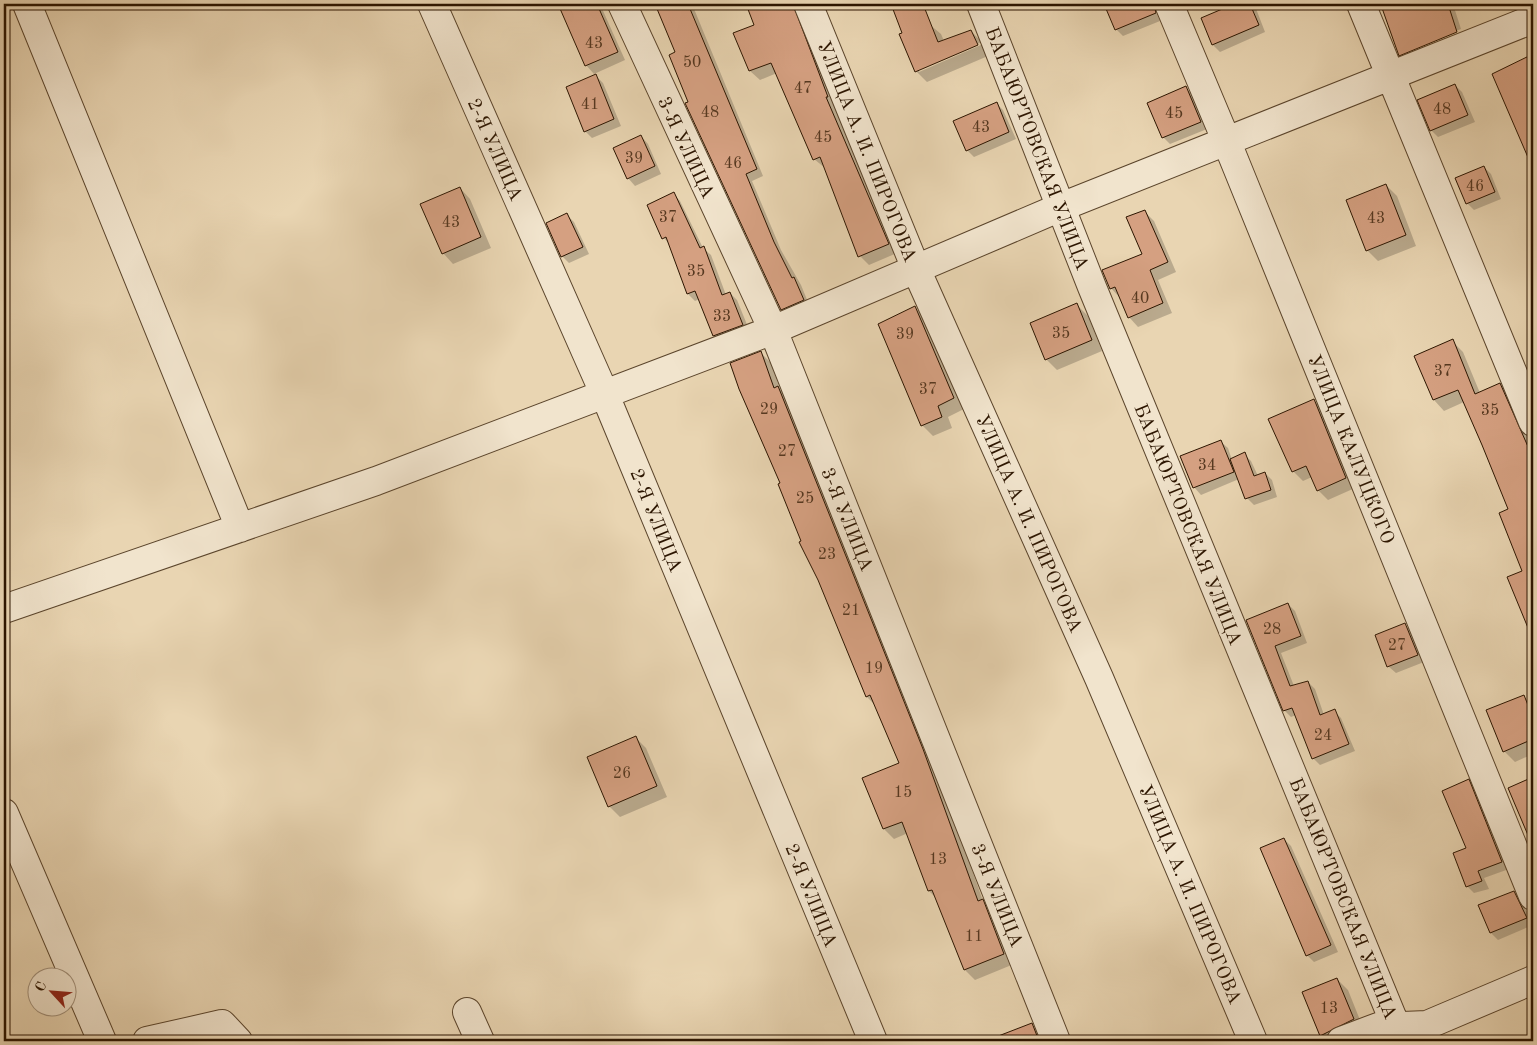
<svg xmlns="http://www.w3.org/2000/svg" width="1537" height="1045" font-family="'Old Standard TT',serif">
<rect width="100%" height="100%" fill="#e9d5b2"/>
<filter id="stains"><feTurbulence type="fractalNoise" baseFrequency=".004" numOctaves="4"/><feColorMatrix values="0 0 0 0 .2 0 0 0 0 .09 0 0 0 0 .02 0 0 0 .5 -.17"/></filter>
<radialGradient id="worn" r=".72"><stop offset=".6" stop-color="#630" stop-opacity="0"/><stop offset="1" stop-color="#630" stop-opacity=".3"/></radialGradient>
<path fill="#0003" d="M558 4H600L625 60 594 74 586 65Z
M657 4H692L763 176 752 181 781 250 801 285 810 307 789 316 782 309 690 103 677 53Z
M747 4H796L837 106 835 107 897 253 869 265 860 256 825 168 814 159 777 73 760 80 750 71 734 34 756 26Z
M892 4H923L929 24 941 34 944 41 971 31 982 42 919 69V72L983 44 988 56 927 82 916 71Z
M1105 4H1153L1160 21 1123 36 1116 29Z
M1237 4H1252L1255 6 1265 32 1220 52 1213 45 1202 19Z
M1384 4H1453L1461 29 1403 52V55L1462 32 1465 41 1409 64 1400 55Z
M1500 4H1510L1503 7Z
M1533 56V166L1494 74Z
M596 76 603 83 621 126 592 138 585 131Z
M1455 85 1462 92 1475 122 1438 137 1431 130Z
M1186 88 1193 95 1207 129 1170 144 1163 137Z
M996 103 1003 110 1016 139 974 157 967 150Z
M641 136 648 144 661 174 635 186 628 178Z
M1484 167 1491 174 1501 199 1474 210 1467 203Z
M1386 185 1397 196 1416 246 1378 261 1367 250Z
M460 188 470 199 491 248 453 264 443 253Z
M673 193 680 201 703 248 711 255 726 295 730 293 737 300 750 332 721 342 714 335 700 299 695 301 688 294 671 246 664 238 648 205Z
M1145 212 1154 221 1176 272 1158 280 1172 313 1138 327 1129 317 1120 298 1111 288 1144 254Z
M567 215 574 222 589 254 569 263 562 256Z
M1077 305 1088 316 1102 351 1057 370 1046 359Z
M915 307 925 318 964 409 948 417 952 428 933 436 922 425Z
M1452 341 1463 352 1480 393 1500 384 1510 395 1533 448V626L1525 618 1524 572 1510 510 1464 402 1444 411 1434 400 1416 356Z
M761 353 771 363 780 389 788 398 933 760 983 901 993 911 1014 964 975 980 965 970 936 898 929 891 908 833 894 839 884 829 900 764 876 706 867 697 803 542 782 483Z
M1314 400 1323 410 1355 488 1328 500 1318 490 1312 477 1303 481 1293 471 1270 420Z
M1220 441 1228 448 1232 460 1244 454 1251 461 1258 476 1265 473 1272 480 1277 497 1254 505 1247 498 1239 479 1201 495 1194 487Z
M1288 604 1295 611 1307 643 1281 653 1294 686 1308 682 1315 689 1324 715 1334 711 1341 718 1355 751 1320 765 1313 758 1296 715 1291 717 1284 710 1247 620Z
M1405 625 1412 632 1424 662 1396 673 1388 666Z
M1523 696 1533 706V754L1515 762 1504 751Z
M635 737 646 748 667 797 620 817 609 806Z
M1533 779V831L1524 821 1510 789Z
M1469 781 1476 788 1509 869 1484 878 1489 889 1474 893 1467 886Z
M1284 839 1291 846 1338 952 1314 962 1307 955Z
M1514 892 1521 899 1533 925 1498 940 1491 933 1480 906Z
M1337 979 1348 990 1364 1030 1341 1041H1327L1321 1035Z
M1032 1025 1041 1034 1044 1041H1002L1000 1037Z"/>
<path fill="#d5a081" stroke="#2c1500" d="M558 4H597L618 52 585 66Z
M655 4H688L757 169 746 174 774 242 792 278 794 277 804 300 781 310 685 103 688 102 669 55 675 52Z
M746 4H793L828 97H826L889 244 858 257 820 157 813 160 771 63 749 71 733 33 754 25Z
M891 4H923L938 42 971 30 978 45 915 72 899 34 902 33Z
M1104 4H1154L1156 13 1115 30Z
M1234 4H1250L1259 25 1212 45 1201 18Z
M1394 4H1448L1457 32 1399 56 1382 8Z
M1533 54V169L1492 74Z
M596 74 614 119 584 132 566 87Z
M1455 84 1468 115 1430 131 1417 100Z
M1186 86 1201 122 1162 138 1147 103Z
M997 102 1009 132 966 151 953 121Z
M641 135 655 166 627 179 613 148Z
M1484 166 1495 192 1466 204 1455 178Z
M1386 184 1406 235 1366 251 1346 200Z
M460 187 481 237 442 254 420 204Z
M674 192 700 248 704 246 722 295 730 292 743 325 713 336 695 291 687 294 666 237 662 239 647 205Z
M1145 210 1168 262 1150 270 1163 303 1128 318 1115 287 1110 289 1102 270 1142 254 1126 217Z
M567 213 583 247 561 257 546 223Z
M1077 303 1092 340 1045 360 1030 323Z
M915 306 954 398 938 406 942 417 921 426 878 324Z
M1453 339 1475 394 1500 383 1533 458V640L1507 577 1522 571 1499 513 1508 509 1482 445 1458 390 1433 400 1414 356Z
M761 351 774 388 778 386 923 749 978 901 983 899 1004 954 964 970 932 890 928 891 902 822 883 829 862 778 899 763 870 695 866 697 818 580 799 542 801 541 778 484 780 483 739 389 730 363Z
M1314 399 1346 478 1317 491 1306 466 1292 472 1268 419Z
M1221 440 1234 472 1193 488 1180 456Z
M1245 452 1254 476 1265 472 1271 490 1245 499 1230 459Z
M1288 603 1301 636 1275 646 1290 686 1308 681 1320 715 1335 709 1349 744 1312 759 1292 708 1283 711 1246 620Z
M1405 623 1418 655 1387 667 1375 635Z
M1524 695 1533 718V739L1503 752 1486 710Z
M636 736 657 786 608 807 587 757Z
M1533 777V847L1508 788Z
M1469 779 1502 862 1478 871 1482 881 1466 887 1453 853 1466 848 1442 791Z
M1284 838 1331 945 1306 956 1260 848Z
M1514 891 1527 918 1490 933 1478 905Z
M1337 978 1354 1019 1320 1036 1302 992Z
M1032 1023 1039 1041H989L988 1040Z"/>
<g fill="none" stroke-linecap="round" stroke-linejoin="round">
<defs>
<path id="minor" d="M27 4 240 528
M432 4 605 395 873 1041
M622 4 773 330 1056 1041
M808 4 916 269 1099 678 1253 1041
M981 4 1092 287 1402 1041
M1169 4 1226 140 1533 896
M1361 4 1533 422
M4 609 376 481 773 330 1061 207 1533 19
M4 813 102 1041
M467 1012 480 1041
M147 1041 222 1024 238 1041
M1341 1041 1378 1027 1427 1025 1533 980"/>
</defs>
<use href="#minor" stroke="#5b452c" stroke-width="30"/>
<use href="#minor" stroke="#f1e4cd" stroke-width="28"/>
</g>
<g text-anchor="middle" stroke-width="4.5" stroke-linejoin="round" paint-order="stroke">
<g font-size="16" fill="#563820">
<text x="594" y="48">43</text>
<text x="692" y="67">50</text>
<text x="803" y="93">47</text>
<text x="590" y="109">41</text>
<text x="1442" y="114">48</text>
<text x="710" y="117">48</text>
<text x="1174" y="118">45</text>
<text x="981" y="132">43</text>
<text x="823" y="142">45</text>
<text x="634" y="163">39</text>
<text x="733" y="168">46</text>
<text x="1475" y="191">46</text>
<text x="668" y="222">37</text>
<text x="1376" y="223">43</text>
<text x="451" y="227">43</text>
<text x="696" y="276">35</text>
<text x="1140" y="303">40</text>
<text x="722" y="321">33</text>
<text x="1061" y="338">35</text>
<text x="905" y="339">39</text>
<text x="1443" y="376">37</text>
<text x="928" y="394">37</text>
<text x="769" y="414">29</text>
<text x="1490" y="415">35</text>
<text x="787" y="456">27</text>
<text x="1207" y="470">34</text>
<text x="805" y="503">25</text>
<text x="827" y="559">23</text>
<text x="851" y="615">21</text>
<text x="1272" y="634">28</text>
<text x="1397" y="650">27</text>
<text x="874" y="673">19</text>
<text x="1323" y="740">24</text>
<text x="622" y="778">26</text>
<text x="903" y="797">15</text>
<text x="938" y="864">13</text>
<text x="974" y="941">11</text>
<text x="1329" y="1013">13</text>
</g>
<g font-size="19" fill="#2c1500" stroke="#f1e4cd">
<text transform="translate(687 147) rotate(65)" y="7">3-Я УЛИЦА</text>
<text transform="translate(1038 148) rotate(69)" y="7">БАБАЮРТОВСКАЯ УЛИЦА</text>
<text transform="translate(496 149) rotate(66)" y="7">2-Я УЛИЦА</text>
<text transform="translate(868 151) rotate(68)" y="7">УЛИЦА А. И. ПИРОГОВА</text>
<text transform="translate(1352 449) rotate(68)" y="7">УЛИЦА КАЛУЦКОГО</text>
<text transform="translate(848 519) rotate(68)" y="7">3-Я УЛИЦА</text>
<text transform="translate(657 520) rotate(68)" y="7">2-Я УЛИЦА</text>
<text transform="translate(1030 523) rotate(66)" y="7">УЛИЦА А. И. ПИРОГОВА</text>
<text transform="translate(1189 524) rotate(68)" y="7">БАБАЮРТОВСКАЯ УЛИЦА</text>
<text transform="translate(1191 894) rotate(67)" y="7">УЛИЦА А. И. ПИРОГОВА</text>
<text transform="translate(812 895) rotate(68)" y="7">2-Я УЛИЦА</text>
<text transform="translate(998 895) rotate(68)" y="7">3-Я УЛИЦА</text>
<text transform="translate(1344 898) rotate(68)" y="7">БАБАЮРТОВСКАЯ УЛИЦА</text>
</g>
</g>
<rect width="1537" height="1045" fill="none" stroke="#e9d5b2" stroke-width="20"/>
<rect x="5" y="5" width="1527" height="1035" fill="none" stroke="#2c1500" stroke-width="2.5"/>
<rect x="10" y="10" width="1517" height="1025" fill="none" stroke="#2c1500"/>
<g transform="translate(52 992) rotate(296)"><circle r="24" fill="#f1e4cd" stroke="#a2917b"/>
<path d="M0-4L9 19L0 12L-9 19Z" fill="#8f2418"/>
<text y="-8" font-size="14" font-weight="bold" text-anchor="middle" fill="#2c1500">С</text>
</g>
<rect width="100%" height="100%" filter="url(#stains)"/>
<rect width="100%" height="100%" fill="url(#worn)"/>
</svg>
